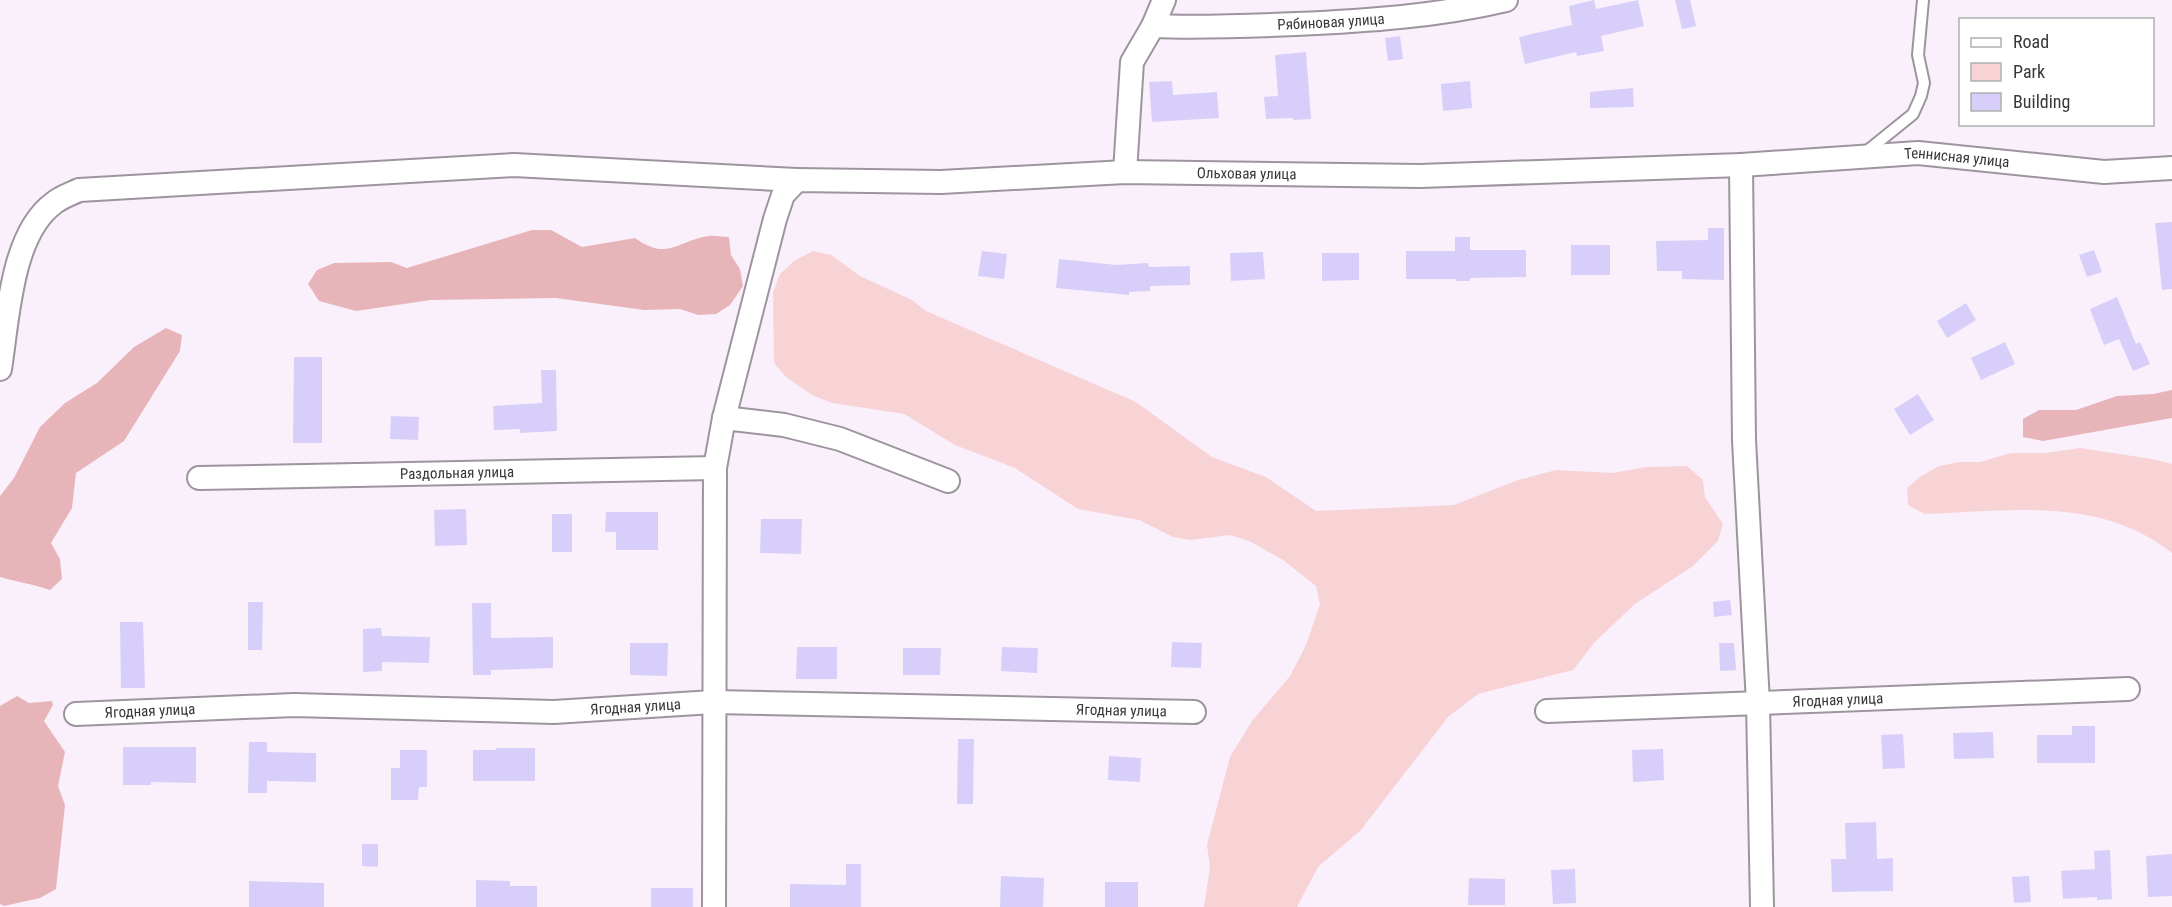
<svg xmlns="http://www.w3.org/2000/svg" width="2172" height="907" font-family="'Roboto Condensed',sans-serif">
<rect width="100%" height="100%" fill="#faf0fc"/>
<path fill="#f8d3d6" d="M813 251 831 255 860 276 912 300 926 311 1136 402 1212 457 1266 477 1316 511 1454 505 1518 480 1556 470 1612 473 1646 467 1687 466 1703 480 1705 497 1723 524 1718 541 1693 566 1635 604 1595 642 1573 670 1478 694 1448 717 1361 830 1318 867 1297 907H1204L1210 867 1207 845 1230 757 1252 721 1290 676 1306 645 1320 604 1316 586 1283 560 1249 541 1230 535 1191 540 1173 537 1139 520 1078 509 1015 468 955 445 904 414 832 403 814 396 800 387 785 376 774 363 773 292 780 274 794 261Z
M2080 448 2152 459 2172 464V553C2100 496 2010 511 1925 514L1908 505 1907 488 1921 476 1939 466 1960 462H1980L2011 453H2045Z"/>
<path fill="#e7b5b9" d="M532 230H551L582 247 635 238C668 262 678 240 709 236 715 235 723 237 729 237L731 255 740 269 743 286 730 305 716 314 698 315 680 309 644 310 556 298 431 300 356 311 319 301 308 284 317 270 334 263 391 262 407 268Z
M166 328 182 335 180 351 124 441 76 473 72 508 51 543 60 559 62 579 50 590C33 584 17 582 0 577V496L14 478 40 427 65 403 97 383 134 347Z
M2172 390V418L2043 441 2023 437V419L2039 410H2076L2117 396 2153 394Z
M17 696 29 703 52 701 53 705 44 721 65 752 58 786 65 805 56 889 40 898 4 906 0 904V706Z"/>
<path fill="#d7cffa" d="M1594 0 1596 9 1638 0 1644 26 1601 36 1604 51 1577 56 1576 52 1525 64 1519 37 1572 25 1569 6Z
M1675 0H1690L1696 26 1682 29Z
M1400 36 1403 59 1388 61 1385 38Z
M1306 52 1311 119 1293 120V118L1266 119 1264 97 1278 96 1275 55Z
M1172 81 1173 95 1217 92 1219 118 1152 122 1149 82Z
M1470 81 1472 108 1443 111 1441 84Z
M1633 88 1634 107 1590 108V92Z
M2172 222V289L2162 290 2155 223Z
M1708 228H1724V280L1682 279V271H1657L1656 241 1708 240Z
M1455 237H1470V250H1526V277L1470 278V281H1456V279H1406V251H1455Z
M1571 245H1610V275H1571Z
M2094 250 2102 272 2087 277 2079 255Z
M982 251 1007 254 1004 279 978 276Z
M1263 252 1265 279 1231 281 1230 253Z
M1322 253H1359V280L1322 281Z
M1059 259 1117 265 1148 263 1149 267 1190 266V285L1150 286V291L1129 292V295L1056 288Z
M2117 297 2136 344 2140 342 2150 364 2133 371 2119 339 2104 345 2090 309Z
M1966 303 1976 320 1947 338 1937 321Z
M2005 342 2015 364 1981 380 1971 358Z
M294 357H322V443H293Z
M541 370H556L557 431 520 433V429L494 430 493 406 542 403Z
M1918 394 1934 420 1910 435 1894 409Z
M391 416 419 417 418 440 390 439Z
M466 509 467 545 435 546 434 510Z
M606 512H658V550H616V532H605Z
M552 514H572V552H552Z
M761 519H802L801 554 760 553Z
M1730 600 1732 615 1714 617 1713 602Z
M248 602H263L262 650H248Z
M472 603H491V638L553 637V668L491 670V675H473Z
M120 622H143L145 688H121Z
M381 628 382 636 430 637 429 663 382 662V671L363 672V629Z
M1172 642 1202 643 1201 668 1171 667Z
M630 643H668L667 676 630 675Z
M1719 643H1734L1736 670 1720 671Z
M797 647H837V679H796Z
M1002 647 1038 648 1037 673 1001 671Z
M903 648H941L940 675H903Z
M2072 726H2095V763H2037V735H2072Z
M1993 732 1994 758 1954 759 1953 733Z
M1903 734 1905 768 1883 769 1881 735Z
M958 739H974L973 804H957Z
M249 742H267V752L316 753V782L267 781V793H248Z
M123 747H196V783L151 782V785H123Z
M496 748H535V781H473V750H496Z
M1663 749 1664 780 1633 782 1632 750Z
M400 750H427V787H419L418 800H391V768H400Z
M1109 756 1141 758 1140 782 1108 780Z
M1876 822 1877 859 1893 858V891L1832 892 1831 859H1846L1845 823Z
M362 844H378V867L362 866Z
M2110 850 2112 899 2097 900V897L2063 899 2061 871 2095 869 2094 851Z
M2172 854V896L2148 897 2146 856Z
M846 864H861V907H790V884L846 885Z
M1575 869 1576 903 1553 904 1551 870Z
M1001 876 1044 878 1043 907H1000Z
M2029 876 2031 902 2014 903 2012 877Z
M1469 878 1505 879V905H1468Z
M476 880 510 881V886H537V907H476Z
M249 881 324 883V907H249Z
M1105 882H1138V907H1105Z
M651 888H693V907H651Z"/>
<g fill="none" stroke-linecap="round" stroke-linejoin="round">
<defs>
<path id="lane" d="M1866 152 1913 114 1921 96 1924 83 1918 55 1923 0"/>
<g id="street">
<path id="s1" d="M1153 26C1201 28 1249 26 1296 24 1367 21 1438 16 1506 0"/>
<path d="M1741 165 1744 440 1758 703 1762 907"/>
<path d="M1125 172 1132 62 1153 26 1164 0"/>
<path d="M0 369C8 319 11 234 54 203 61 197 71 194 79 190L514 165 797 180"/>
<path d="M724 418 784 425 840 439 948 481"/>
<path id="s2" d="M199 478 715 468"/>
<path id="s3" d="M1547 711 2128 689"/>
<path id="s4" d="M76 714 294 705 554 712 713 702 1194 712"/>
<path id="s5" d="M714 907 715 468 724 418 775 219 783 195 797 180 941 182 1125 172 1420 176 1741 165 1918 153 2104 172 2172 168"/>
</g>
</defs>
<use href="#lane" stroke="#9d949f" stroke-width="14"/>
<use href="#street" stroke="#9d949f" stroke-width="26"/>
<use href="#lane" stroke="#fff" stroke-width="10"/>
<use href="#street" stroke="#fff" stroke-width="22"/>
</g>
<g text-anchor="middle" stroke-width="4.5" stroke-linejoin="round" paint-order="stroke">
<g font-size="15" fill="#3a373b" stroke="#fff">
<text dy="5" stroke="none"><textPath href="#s1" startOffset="178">Рябиновая улица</textPath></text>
<text dy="5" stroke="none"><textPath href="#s5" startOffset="1902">Теннисная улица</textPath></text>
<text dy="5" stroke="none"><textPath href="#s5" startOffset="1191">Ольховая улица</textPath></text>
<text dy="5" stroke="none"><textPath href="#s2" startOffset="258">Раздольная улица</textPath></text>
<text dy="5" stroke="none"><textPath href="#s3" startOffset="291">Ягодная улица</textPath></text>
<text dy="5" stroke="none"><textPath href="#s4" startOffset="560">Ягодная улица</textPath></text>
<text dy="5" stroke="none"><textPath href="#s4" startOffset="1046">Ягодная улица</textPath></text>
<text dy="5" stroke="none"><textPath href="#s4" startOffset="74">Ягодная улица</textPath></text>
</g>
</g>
<rect x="1959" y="18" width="195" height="108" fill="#ffffff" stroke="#b0afb1" stroke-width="1.5"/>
<rect x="1971" y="38" width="30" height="9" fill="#ffffff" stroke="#b0afb1" stroke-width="1.5"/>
<text x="2013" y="48" font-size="18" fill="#3a373b">Road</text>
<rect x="1971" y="63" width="30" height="18" fill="#f8d3d6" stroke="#b0afb1" stroke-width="1.5"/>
<text x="2013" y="78" font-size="18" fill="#3a373b">Park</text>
<rect x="1971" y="93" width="30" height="18" fill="#d7cffa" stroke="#b0afb1" stroke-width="1.5"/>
<text x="2013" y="108" font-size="18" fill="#3a373b">Building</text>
</svg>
